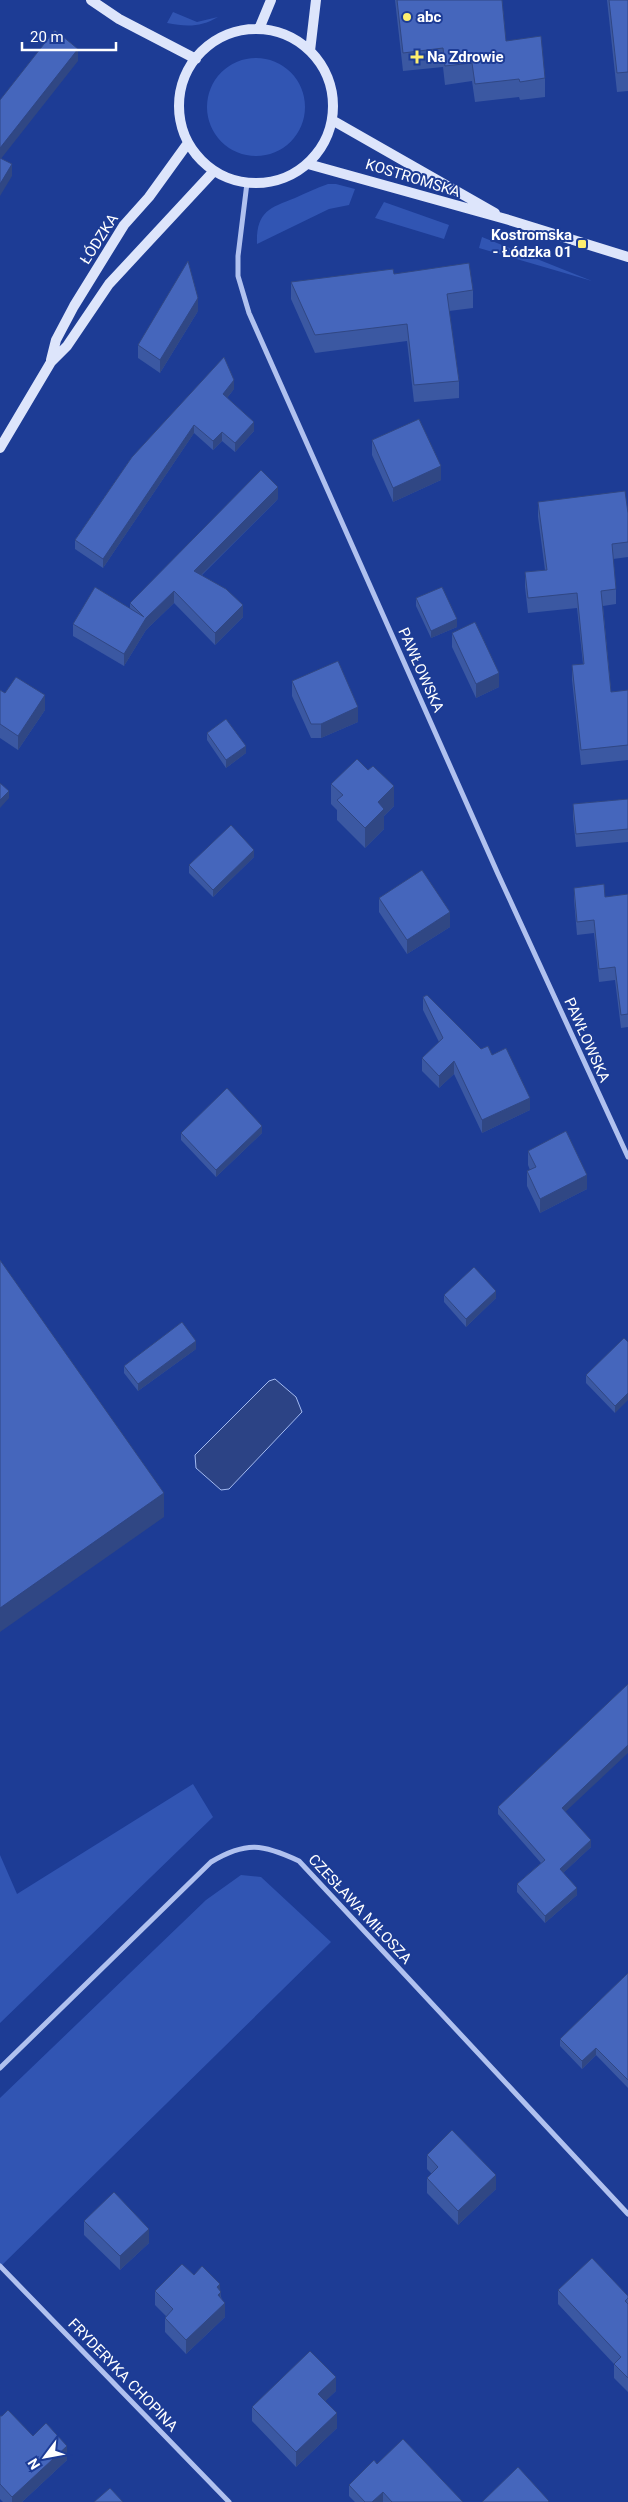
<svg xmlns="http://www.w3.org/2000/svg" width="628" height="2502" font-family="Roboto,sans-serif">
<rect width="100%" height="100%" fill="#1d3c95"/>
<path fill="#3155b3" d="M173 12 197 22 218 17C201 27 187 27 167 23Z
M207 107a49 49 0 1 1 98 0a49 49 0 1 1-98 0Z
M328 184H336L355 189 349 205 329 209 257 244C256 212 269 208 295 198 306 193 316 188 328 184Z
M384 202 449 225 444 239 375 218Z
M482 237 592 281 479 248Z
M193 1784 213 1817 0 2023V1855L17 1894Z
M241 1875 261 1877 331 1942 0 2267V2098L206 1900Z"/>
<path fill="#2c4385" stroke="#a3baf1" d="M275 1379 296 1397 302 1412 229 1489 221 1490 196 1468 195 1455 269 1381Z"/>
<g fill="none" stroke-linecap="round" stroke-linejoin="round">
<path stroke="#b0c1ef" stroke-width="5" d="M247 183 238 256V276L249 313 498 874 628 1157
M0 2068 211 1862C246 1841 263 1844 299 1861L628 2214
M0 2266 229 2502"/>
<path stroke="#dde5fb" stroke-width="10" d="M91 0 119 19 196 59
M259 29 271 0
M179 106a77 77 0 1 1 154 0a77 77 0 1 1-154 0Z
M310 51 316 0
M332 120 495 213
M308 164 509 220 628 257
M51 360 56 340 74 306 124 225 149 197 188 143
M0 448 51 362 67 346 109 284 214 171"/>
</g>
<path fill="#3b58a2" d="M395 0H502L506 41 545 78V97L520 100 519 97 475 102 472 81 445 85 443 67 403 71Z
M607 0H628V91L617 92Z
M394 274 473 290V308L449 311 459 381V398L414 402 407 341 315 353 291 299V282Z
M198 311 160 373 138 358V345Z
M234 389 227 398 254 431 235 452 222 441 213 450 194 433 103 568 75 549V540L132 457Z
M372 440 441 480 393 502 372 455Z
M278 499 202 575 243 617 215 645 174 603 146 630 124 666 73 636V624L130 608V603Z
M538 502 628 513V557L613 559 616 589V604L603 606 611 692 628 690V760L581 765 572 680V665L583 664 577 608 528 613 525 587V572L545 570 538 517Z
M416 598 457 627 431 638 416 606Z
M452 633 499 687 476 698 452 647Z
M292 681 358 722 321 738H311L292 696Z
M0 690 5 693 45 710 18 750 0 738Z
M207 733 246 753 226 768 207 740Z
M331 784 394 806 384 816V829L365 848 337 820V810L331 804Z
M628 799V842L576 847 573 817V804Z
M254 857 213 897 189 873V865Z
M574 888 605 897 628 894V1027L621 1028 615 980 599 982 594 933 577 935 574 900Z
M379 898 450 927 407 954 379 912Z
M423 997 481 1049 492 1055 530 1110 482 1133 454 1074 439 1088 422 1071V1058L439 1042 423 1010Z
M181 1133H262L216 1177 181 1140Z
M528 1151 587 1189 540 1213 527 1186V1171L530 1170 528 1165Z
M444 1295 496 1298 466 1327 444 1302Z
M628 1342 615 1413 586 1383V1375Z
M196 1349 138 1391 124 1373V1366Z
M498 1807 565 1812 591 1847 563 1873 577 1895 545 1923 517 1892V1884L541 1863 498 1814Z
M628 1973V2088L596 2055 582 2069 560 2046V2039Z
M427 2155 496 2189 458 2225 427 2193V2178L432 2174 427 2169Z
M84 2221 149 2243 120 2270 84 2235Z
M194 2275 220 2291 225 2317 186 2354 165 2332V2318L166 2316 155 2305V2291Z
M558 2290 628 2296V2392L614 2378V2364L558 2304Z
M336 2391 325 2401 337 2428 296 2467 252 2421V2407Z
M0 2416H2L33 2436 67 2460 22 2502H3L0 2499Z
M377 2464 463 2502H355L349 2496V2485Z"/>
<path fill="#304784" d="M78 49V61L0 160V148Z
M12 164V176L0 196V184Z
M198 298V311L160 373V360Z
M234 380V389L223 403V394Z
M254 422V431L235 452V443Z
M194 425V433L103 568V559Z
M222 432V441L213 450V441Z
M441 466V480L393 502V488Z
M278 487V499L194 582V571Z
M174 591V603L146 630 124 666V654L146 618Z
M243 605V617L215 645V633Z
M457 619V627L431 638V631Z
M499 673V687L476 698V684Z
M45 695V710L18 750V736Z
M358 707V722L321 738V724Z
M246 746V753L226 768V760Z
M394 786V806L384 816V829L365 848V828L378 802Z
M9 791V798L0 808V800Z
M254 850V857L213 897V890Z
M450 912V927L407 954V940Z
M454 1061V1074L439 1088V1076Z
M530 1098V1110L482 1133V1120Z
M262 1126V1133L216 1177V1170Z
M587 1175V1189L540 1213V1199Z
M496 1291V1298L466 1327V1319Z
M196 1341V1349L138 1391V1384Z
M628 1393V1400L615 1413V1406Z
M164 1493V1517L0 1632V1608Z
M628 1745V1753L562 1815V1808Z
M591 1840V1847L560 1876V1869Z
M577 1888V1895L545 1923V1916Z
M596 2048V2055L582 2069V2061Z
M496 2175V2189L458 2225V2211Z
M149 2229V2243L120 2270V2256Z
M220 2284 221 2306 225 2303V2317L186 2354V2340L217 2287Z
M336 2377V2391L318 2408V2394Z
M337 2413V2428L296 2467V2452Z
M67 2446V2460L22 2502H12V2497Z
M383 2492V2502H372Z"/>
<path fill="#4566bc" stroke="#304784" d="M397 0H502L506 41 541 36 545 78 520 82 519 79 475 84 472 63 445 66 443 48 403 53Z
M609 0H628V72L617 73Z
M55 30 78 49 0 148V100Z
M0 158 12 164 0 184Z
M188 261 198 298 160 360 138 345Z
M469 263 473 290 447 294 459 381 414 385 407 324 315 335 291 282 393 269 394 274Z
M224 357 234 380 223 394 254 422 235 443 222 432 213 441 194 425 103 559 75 540 132 457Z
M419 419 441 466 393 488 372 440Z
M261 470 278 487 194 571 226 589 243 605 215 633 174 591 146 618 124 654 73 624 95 587 144 617 130 603Z
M625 491 628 513V542L612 544 616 589 601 591 611 692 628 690V745L581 750 572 665 584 664 577 593 528 598 525 572 547 570 538 502Z
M442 587 457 619 431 631 416 598Z
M475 622 499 673 476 684 452 633Z
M338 661 358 707 321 724H311L292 681Z
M16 677 45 695 18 736 0 724V690L5 693Z
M226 719 246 746 226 760 207 733Z
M357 759 368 770 373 766 394 786 378 802 384 809 365 828 337 800 343 795 331 784Z
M0 783 9 791 0 800Z
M628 799V829L576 834 573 804Z
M231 825 254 850 213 890 189 865Z
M422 870 450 912 407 940 379 898Z
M604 884 605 897 628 894V1014L621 1015 615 967 599 969 594 920 577 922 574 888Z
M427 995 481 1049 488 1046 492 1055 506 1048 530 1098 482 1120 454 1061 439 1076 422 1058 443 1038 423 997Z
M227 1088 262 1126 216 1170 181 1133Z
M566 1131 587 1175 540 1199 527 1171 536 1167 528 1151Z
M0 1260 164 1493 0 1608Z
M474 1267 496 1291 466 1319 444 1295Z
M182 1322 196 1341 138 1384 124 1366Z
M624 1338 628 1342V1393L615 1406 586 1375Z
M628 1684V1745L562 1808 591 1840 560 1869 577 1888 545 1916 517 1884 545 1860 498 1807Z
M628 1973V2080L596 2048 582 2061 560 2039Z
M452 2130 496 2175 458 2211 427 2178 438 2167 427 2155Z
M114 2192 149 2229 120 2256 84 2221Z
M592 2258 628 2296V2298L625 2301 628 2304V2378L614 2364 621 2357 558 2290Z
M182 2264 194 2275 202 2266 220 2284 217 2287 221 2292 218 2295 225 2303 186 2340 165 2318 173 2309 155 2291Z
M310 2351 336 2377 318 2394 337 2413 296 2452 252 2407Z
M8 2410 33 2436 46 2423 67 2446 12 2497 0 2484V2416H2Z
M403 2439 463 2502H392L383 2492 372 2502H365L349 2485 374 2460 377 2464Z
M518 2467 549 2501 548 2502H482Z
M110 2488 123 2502H94Z"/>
<g fill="#feee6f" stroke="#1d3c95" stroke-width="2">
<circle cx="407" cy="17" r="5"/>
<path d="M414.5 49.5h5v5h5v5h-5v5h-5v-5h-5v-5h5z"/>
<rect x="577" y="239" width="10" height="10" rx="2.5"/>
</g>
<g text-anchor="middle" stroke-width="4" stroke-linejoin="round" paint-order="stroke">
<g font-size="15" font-weight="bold" fill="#fff" stroke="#1d3c95" text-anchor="start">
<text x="417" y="22">abc</text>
<text x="427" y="62">Na Zdrowie</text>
<text x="572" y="240" text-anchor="end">Kostromska<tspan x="572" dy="17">- Łódzka 01</tspan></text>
</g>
<g font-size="15" fill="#fff" stroke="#1d3c95">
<text transform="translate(413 178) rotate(17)" y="5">KOSTROMSKA</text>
<text transform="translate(99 239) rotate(-57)" y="5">ŁÓDZKA</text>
<text transform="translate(421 670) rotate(66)" y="5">PAWŁOWSKA</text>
<text transform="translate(587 1040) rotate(66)" y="5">PAWŁOWSKA</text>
<text transform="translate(360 1909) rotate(47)" y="5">CZESŁAWA MIŁOSZA</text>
<text transform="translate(123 2375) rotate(46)" y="5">FRYDERYKA CHOPINA</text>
</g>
</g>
<g transform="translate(45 2457) rotate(238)" stroke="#1d3c95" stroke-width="4" paint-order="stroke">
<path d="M0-4L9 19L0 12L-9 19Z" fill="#ffffff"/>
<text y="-8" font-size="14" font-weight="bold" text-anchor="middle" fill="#ffffff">N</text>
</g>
<path d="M22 42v8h94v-8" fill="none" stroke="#ffffff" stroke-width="2.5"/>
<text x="30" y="42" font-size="15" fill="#ffffff" stroke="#1d3c95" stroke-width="4" paint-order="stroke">20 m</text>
</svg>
